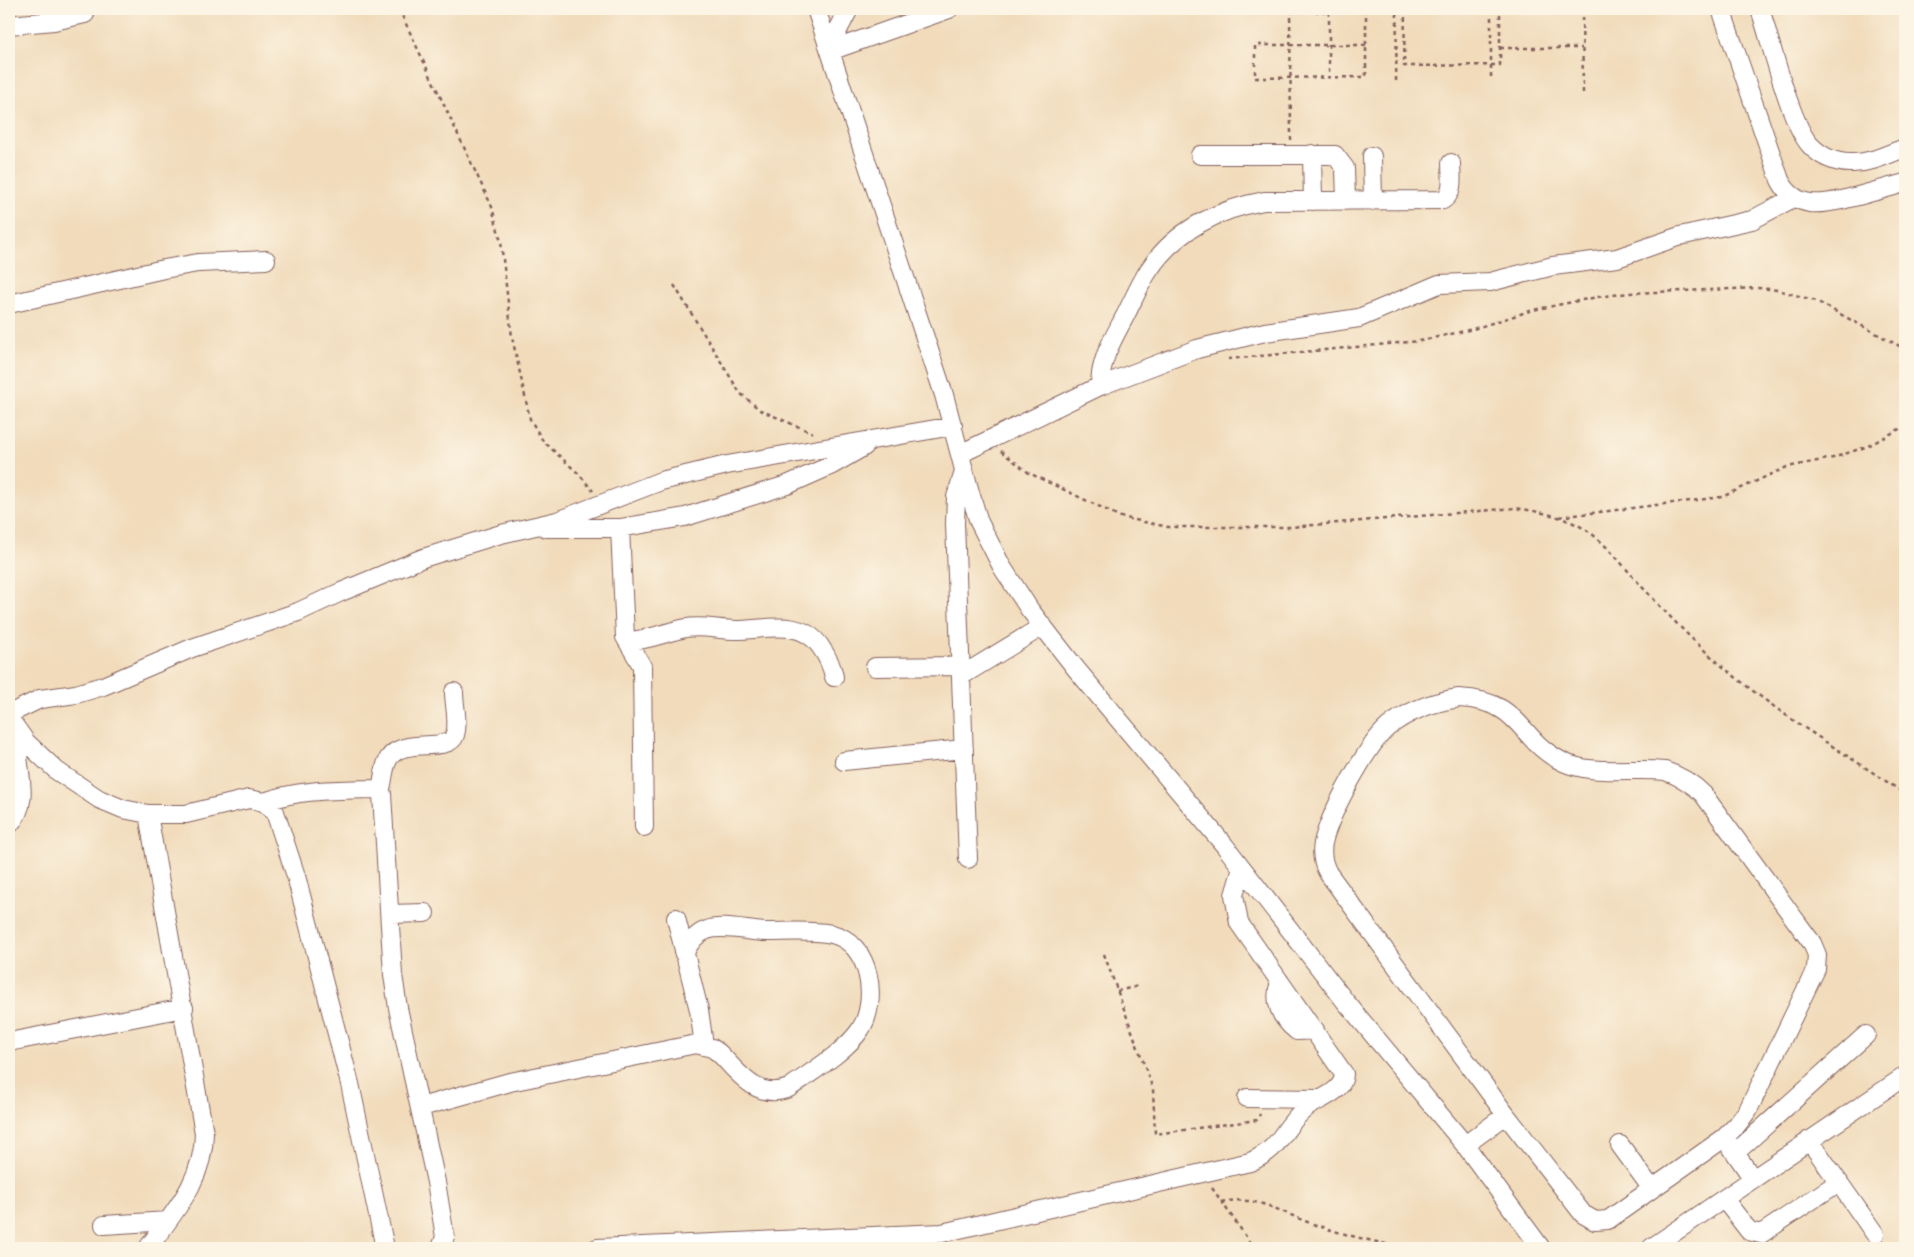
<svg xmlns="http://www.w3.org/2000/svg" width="1914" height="1257" font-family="'Architects Daughter',sans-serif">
<rect width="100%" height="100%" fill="#fcf5e5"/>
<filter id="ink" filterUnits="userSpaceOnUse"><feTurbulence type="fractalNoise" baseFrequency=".02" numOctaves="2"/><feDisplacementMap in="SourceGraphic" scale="10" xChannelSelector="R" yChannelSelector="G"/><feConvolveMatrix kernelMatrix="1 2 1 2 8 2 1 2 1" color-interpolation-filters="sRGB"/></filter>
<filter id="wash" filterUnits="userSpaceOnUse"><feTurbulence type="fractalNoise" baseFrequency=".0096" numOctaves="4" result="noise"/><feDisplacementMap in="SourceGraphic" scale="20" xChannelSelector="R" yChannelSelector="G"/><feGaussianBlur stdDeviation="1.12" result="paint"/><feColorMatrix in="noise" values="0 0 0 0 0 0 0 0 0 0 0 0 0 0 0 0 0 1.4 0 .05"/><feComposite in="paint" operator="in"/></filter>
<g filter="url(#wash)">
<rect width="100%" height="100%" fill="#f1dbbb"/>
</g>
<g filter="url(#ink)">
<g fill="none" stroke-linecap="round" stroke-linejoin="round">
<defs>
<path id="minor" d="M816 9 944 395 971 496 979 522 1002 567 1030 610 1077 670 1225 846 1345 1001 1465 1145 1541 1248
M1721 9 1780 180C1786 192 1796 201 1810 203 1832 206 1881 189 1905 183
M1760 9C1770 39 1791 125 1810 145 1820 156 1835 163 1850 163 1870 164 1887 154 1905 148
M9 25 54 21 85 14
M827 43 837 32 849 9
M830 51 949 9
M1312 154 1313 201
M1200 155H1335L1345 168 1346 201
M1372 156 1373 201
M9 304 164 269 198 263 266 260
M1100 386C1100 360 1112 341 1124 318 1132 303 1139 285 1149 270 1175 230 1219 209 1264 201L1443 200C1455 192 1451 175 1451 163
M960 454 1100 386 1197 349 1265 332 1359 318 1439 284 1490 282 1553 266 1617 258 1680 236 1752 220 1795 197
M964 472 956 497 955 524 968 859
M546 528H620L685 517 787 485 832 465 865 446
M620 528 625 637 642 666 644 827
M627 641C648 641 665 632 686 628 703 625 719 630 736 630 766 630 800 618 820 646 827 656 832 665 834 677
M875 667 961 666
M961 676 1043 626
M1459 698C1524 701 1517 740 1563 762 1593 776 1632 767 1665 771 1680 776 1692 783 1703 794L1812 943 1817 955 1816 969 1748 1110 1737 1125 1724 1138 1608 1220 1595 1221 1583 1214 1506 1115 1328 873C1323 864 1321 854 1323 843 1329 815 1367 745 1388 727 1409 710 1433 702 1459 698Z
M9 714 40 699 76 694 103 686 192 648 298 612 341 592 423 558 501 534 557 521 661 481 727 465 953 426
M9 718 26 742 57 771 99 799 123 809 148 814H186L249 799 264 802 275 812 296 876 350 1084 385 1248
M844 761 964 749
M380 791C384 781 383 767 389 758 403 736 449 754 455 735 459 723 454 705 454 692
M264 802C300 789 338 790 376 789L382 794 393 975 398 1008 436 1182 445 1237 441 1248
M148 814 204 1133C204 1180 174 1212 148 1248
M9 825C28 805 21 783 18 757L19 752 26 742
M390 914 425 913
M676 918 699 1010 704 1045
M1280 982C1273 1001 1280 1018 1297 1031L1315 1030
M9 1042 184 1008
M1247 1098 1320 1099
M421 1107 510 1082 696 1044 712 1048 719 1053C739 1073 757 1101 789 1088 811 1072 845 1052 860 1030 879 1002 871 943 832 934 812 930 787 932 767 932 750 932 722 924 707 930 695 934 689 944 684 954
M1809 1140 1875 1234
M1729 1144 1753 1179
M1465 1145 1506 1115
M1620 1145 1652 1189
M1735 1153 1866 1035
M1724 1199 1749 1231 1761 1234 1839 1182
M104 1225 168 1221
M597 1248 942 1233 1250 1162C1284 1147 1281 1128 1306 1108 1318 1099 1344 1092 1344 1074L1239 923 1234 895 1242 868
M1651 1248 1905 1076"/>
</defs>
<use href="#minor" stroke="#84615d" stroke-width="20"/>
<path stroke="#84615d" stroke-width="2.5" stroke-dasharray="4 4" stroke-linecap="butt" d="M399 9 492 207 501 242 512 337 530 419 543 441 579 474 593 491
M1290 9 1291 140
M1405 9 1404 66 1500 65V9
M1491 9V78
M1582 9 1583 93
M1290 12 1366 11
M1329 12V77
M1366 45H1255V78L1366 77V9
M1500 48H1582
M1396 81 1397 9
M674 285 740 393 760 410 813 433
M1228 359 1420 341 1473 329 1533 310 1597 297 1630 293 1758 288 1778 290 1816 301 1905 349
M1001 451 1029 473 1121 517 1168 527H1290L1515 508C1538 511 1562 516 1583 528 1605 540 1629 574 1647 592 1677 625 1708 656 1743 683 1794 724 1851 757 1905 794
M1559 517 1722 497 1787 467 1833 458 1868 446 1905 426
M1104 954 1153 1089 1155 1134 1257 1120 1260 1114
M1117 991 1139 986
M1212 1188 1254 1248
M1221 1202C1259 1195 1279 1212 1313 1224 1344 1235 1375 1242 1406 1248"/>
<use href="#minor" stroke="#fff" stroke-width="18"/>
</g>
</g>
<rect width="1914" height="1257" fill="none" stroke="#fcf5e5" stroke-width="30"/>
</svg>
